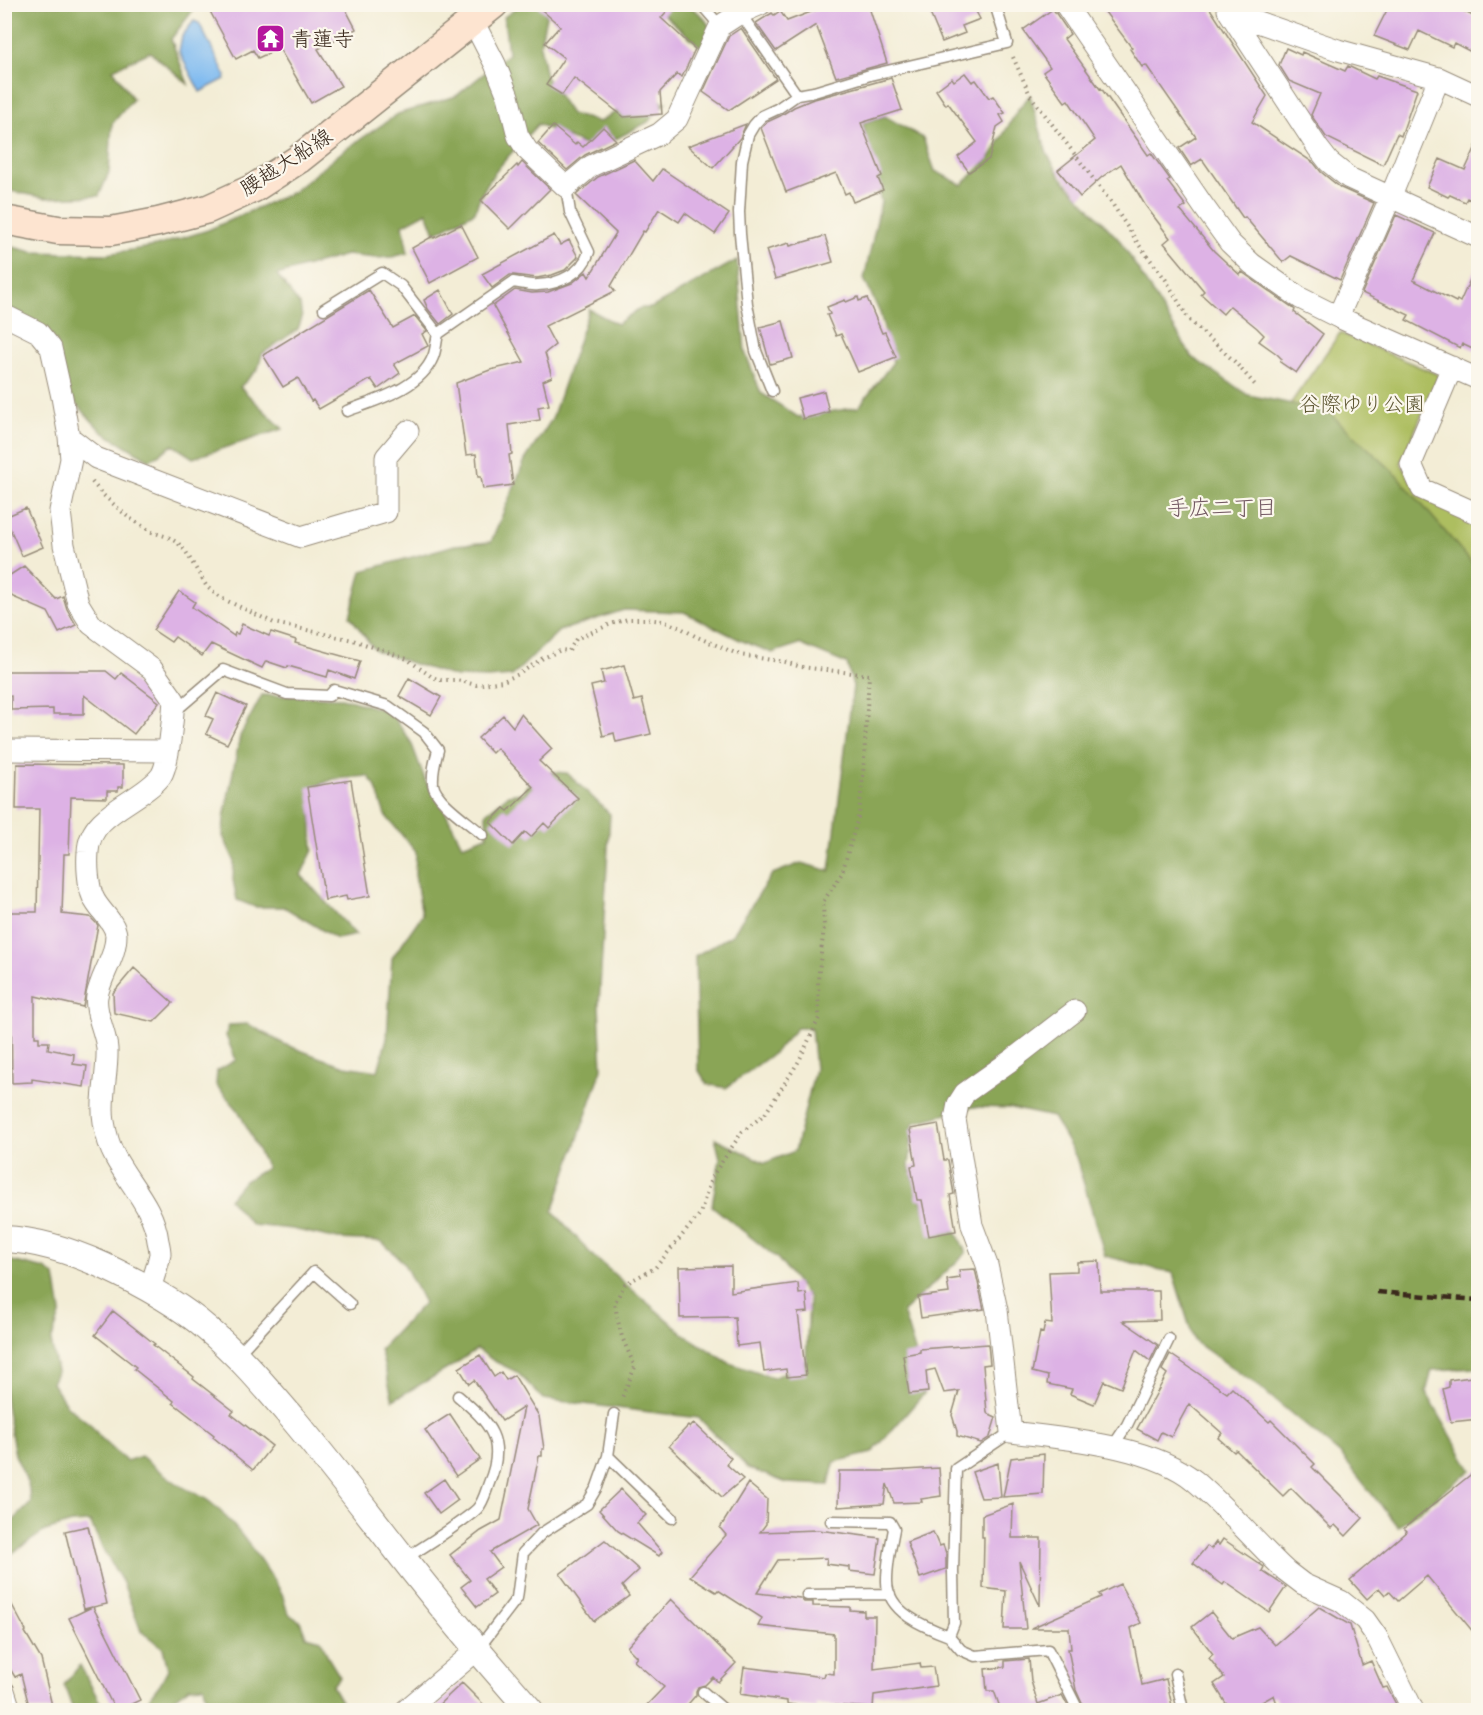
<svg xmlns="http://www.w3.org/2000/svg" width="1483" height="1715" font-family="'Indie Flower','Klee One',sans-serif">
<rect width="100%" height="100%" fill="#fbf7ec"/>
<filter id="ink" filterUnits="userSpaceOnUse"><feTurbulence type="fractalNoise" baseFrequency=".0167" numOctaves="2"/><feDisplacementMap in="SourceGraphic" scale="12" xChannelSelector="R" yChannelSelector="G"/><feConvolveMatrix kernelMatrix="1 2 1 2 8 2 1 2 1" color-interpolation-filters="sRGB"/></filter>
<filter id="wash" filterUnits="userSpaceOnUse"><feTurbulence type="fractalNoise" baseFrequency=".008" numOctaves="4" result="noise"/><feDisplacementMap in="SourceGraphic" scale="24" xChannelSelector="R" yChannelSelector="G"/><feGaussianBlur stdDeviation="1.35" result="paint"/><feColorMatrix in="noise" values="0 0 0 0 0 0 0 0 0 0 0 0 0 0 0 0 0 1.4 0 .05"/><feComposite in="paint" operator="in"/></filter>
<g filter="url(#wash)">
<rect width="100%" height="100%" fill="#f3edd6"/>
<path fill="#adbe61" stroke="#747440" stroke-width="1.5" d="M1340 333 1439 375 1401 463 1419 495 1478 521V584L1286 410Z"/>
<path fill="#8aa557" stroke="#62683a" stroke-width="1.5" d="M4 5H197L171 39 188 84 150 52 113 69 133 99 112 124 109 172 99 196 46 198 5 190Z
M521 5H552L548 7 540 45 546 77 571 114 599 122 639 98 666 102 648 122 595 150 538 124C514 151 484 177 475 212L435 233 427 212 403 225 408 253 392 257 376 258 346 255 277 275 300 305 302 318 298 329 262 354 258 369 240 387 283 429 193 458 173 445 150 460 102 432 68 395 57 353 5 310 4 245 33 252 107 254 156 246 208 230 293 192 343 151 398 114 456 96 508 54 504 17Z
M653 5C681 5 696 1 711 29L702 48Z
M1030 95 1047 154 1061 177 1121 242 1192 357 1248 395 1327 411 1394 472 1478 570V1368L1432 1370 1426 1392 1471 1470 1398 1527 1341 1455 1257 1385 1194 1341 1173 1273 1105 1256 1076 1157 1053 1117 1011 1108 973 1107 913 1123 909 1167 932 1232 956 1231 966 1253 903 1312 927 1390 872 1453 834 1462 829 1485 787 1483 748 1468 699 1418 543 1399 517 1372 494 1361 477 1349 449 1368 393 1400 380 1349 424 1303 403 1262 381 1241 338 1239 292 1229 252 1225 229 1199 243 1182 267 1168 238 1110 216 1085 217 1071 236 1060 226 1036 229 1025 248 1024 284 1044 321 1058 345 1066 378 1071 387 1038 392 958 422 915 415 875 416 852 385 815 375 785 368 776 334 779 316 786 311 807 313 850 301 875 356 935 337 939 284 907H255L237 900 233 880 234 860 223 836 224 818 240 736 262 695 342 698 390 712 411 742 426 782 440 801 462 845 487 836 486 813 508 795 522 793 537 771 567 773 610 814 599 1005 602 1069 553 1211 593 1256 685 1335 729 1363 773 1378 806 1361 809 1298 778 1259 712 1206 720 1158 715 1138 765 1163 795 1151 815 1069 811 1028H797L774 1053 726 1088 707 1084 698 1069 695 956 732 935 772 874 801 863 830 871 853 686 847 664 799 644 772 653 740 640 684 612 624 610 559 631 512 676 488 678 456 677 411 663 375 650 350 616 362 571 455 545 491 542 525 460 552 419 589 309 617 324 640 308H651L737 260 745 352 761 393 798 417 859 407 893 362 880 313 864 279 881 202 863 123 885 116 923 138 935 171 962 185 991 156 1017 111Z
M12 1261 45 1269 55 1276 61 1312 51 1341 57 1372 52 1383 67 1406 90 1424 100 1437 126 1461 141 1456C153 1466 165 1475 178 1484 188 1491 200 1494 210 1502 225 1514 238 1530 250 1546 261 1561 272 1576 281 1592 285 1598 284 1607 289 1613 291 1617 296 1618 300 1621L306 1636 321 1640 329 1659 340 1677 332 1686 345 1708V1710H209L204 1686 189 1687 168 1704 155 1707 149 1698 160 1684 168 1669 163 1648 141 1631 123 1583 104 1551 90 1522 72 1523 45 1531 5 1558V1527L9 1525 31 1503 28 1483 15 1455 5 1399V1263Z
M80 1665 104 1710H73L64 1685Z"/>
<path fill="#7ebaf0" stroke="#5c7287" stroke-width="1.5" d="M194 21 199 23 226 76 225 79 200 92 179 52 182 36Z"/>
<g id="blocks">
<path fill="#ddb2e5" d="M206 4H343L356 29 318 49 341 86 311 103 279 48 258 58 253 50 236 59Z
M535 4H673L661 18 695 49 682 77 677 74 660 92 662 114 624 117 574 78 562 95 546 85 564 58 545 43 560 26Z
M832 4H868L887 63 836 77 816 25 776 51 756 23 772 13 774 15 780 11 787 21Z
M926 4H972L980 19 962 26 965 33 942 42Z
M1099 4H1207L1267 96 1252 122 1314 163 1321 172 1341 188 1374 203 1340 280 1291 256 1283 262 1245 217 1243 218 1202 159 1191 166 1179 148 1196 137 1146 65 1142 67 1130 49 1132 48Z
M1390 4H1449L1479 19V56L1454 43 1452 47 1419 31 1410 50 1374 36Z
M1053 9 1070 34 1064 39 1100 89 1101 88 1148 155 1151 153 1170 179 1167 181 1186 206 1180 210 1214 251 1240 275 1242 272 1293 308 1295 310 1294 312 1323 334 1296 373 1280 362 1282 359 1277 354 1259 341 1264 335 1257 328 1230 306 1223 314 1201 294 1204 291 1164 243 1170 238 1145 205 1121 164 1102 177 1080 197 1058 170 1095 140 1068 100 1065 102 1043 72 1050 67 1023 30Z
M741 28 776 79 729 110 703 92 729 36Z
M1286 48 1301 55 1302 52 1345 71 1348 66 1375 79 1377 76 1417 90 1401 136 1397 134 1383 165 1326 137 1311 115 1320 94 1289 81 1279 65Z
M965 73 972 82 976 80 989 98 993 96 1005 113 1000 115 1004 122 997 127 989 159 969 172 958 157 977 142 948 103 946 105 936 90 952 78 954 81Z
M891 78 902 110 861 123 882 176 878 178 883 190 853 202 849 192 845 194 836 173 786 192 761 128 767 122 780 116 794 107 811 100Z
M746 124 740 138 713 168 688 146Z
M553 126 575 145 577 142 583 147 603 127 616 140 585 155 567 170 538 143Z
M1479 140V204L1467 198 1465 202 1450 195 1448 197 1427 187 1440 159 1465 170Z
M634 160 653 181 662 169 729 214 715 234 685 213 679 222 659 209 645 232 643 231 611 286 615 291 545 326 555 345 545 353 552 377 543 381 549 405 538 407 540 420 509 425 512 454 509 455 513 485 483 489 481 477H478L476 454 466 455 456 383 490 370 524 362 493 306 515 290 532 293 548 292 572 283 586 272 589 277 616 233 576 195 598 177Z
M522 162 550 189 510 229 481 200 517 165 518 167Z
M1396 215 1435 233 1413 280 1456 302 1457 300 1460 302 1479 260V352L1462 344 1460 348 1406 320 1409 315 1362 293Z
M461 224 478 257 430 283 412 248 433 236 434 238Z
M554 235 560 245 569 240 578 257 565 270 552 275 537 278 514 275H510L492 288 482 274Z
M825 236 833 262 775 279 766 250 789 243 790 246Z
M369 290 393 328 415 316 427 331 422 334 428 346 394 364 400 373 378 389 371 379 319 409 313 400 311 401 298 378 283 387 263 355Z
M440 290 453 314 440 324 428 309 424 300Z
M858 297 859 301 867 298 882 333 885 332 896 357 858 372 841 334 836 336 827 315 830 314 827 307 845 300 846 302Z
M783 321 793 358 770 364 760 327Z
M824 391 829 412 803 419 797 398Z
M26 508 43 547 22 556 5 517Z
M24 566 56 599 63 596 67 609 76 625 59 633 48 612 13 597 4 583V579Z
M179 591 195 602 192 607 234 636 235 633 238 634 242 624 269 636 271 632 296 640 295 643 360 661 354 679 329 670 327 677 288 666 287 668 266 661 262 668 211 644 202 656 175 637 171 642 153 630Z
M624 665 634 701 642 699 651 734 616 742 614 733 603 736 591 686 604 683 601 671Z
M4 671H106L116 679 121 673 159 702 134 734 84 695V714H53V709L11 710V696H4Z
M409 678 441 697 431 715 399 696Z
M217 693 246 706 227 744 206 734 213 719 206 716Z
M521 714 552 749 539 761 578 798 549 828 544 823 531 837 525 832 513 845 490 822 504 808 508 811 533 787 497 748 492 753 478 738 503 715 513 727Z
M17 764 123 765V787H118V791H107V798L71 797 69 854H64L62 914 90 917 98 925 83 1007 35 996V1037H39V1042H49L48 1049 74 1054 73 1064 87 1066 84 1087 32 1079V1082L12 1083 11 1002H4L6 912H37L39 809H16Z
M351 780 370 896 347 900 346 896 325 900 307 787Z
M134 968 173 1003 154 1022 114 1013 113 993Z
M938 1124 944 1160H948L954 1194 950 1195 956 1231 929 1236 922 1200H917L911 1166 916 1165 910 1129Z
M1099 1261 1100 1291H1159L1160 1320 1123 1321 1158 1345 1150 1361 1136 1350 1121 1388 1104 1381 1094 1404 1070 1394 1072 1389 1047 1384 1048 1376 1032 1372 1040 1332 1043 1333 1045 1323 1052 1324 1049 1272 1077 1271V1262Z
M731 1266V1292L798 1283 799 1294 806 1293 808 1312 798 1313 806 1375 787 1377 786 1369 764 1372 760 1343 737 1346 735 1317 680 1318 679 1267Z
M975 1269 984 1309 921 1318 918 1297 949 1293 947 1280 960 1278 959 1270Z
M113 1311 155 1344 153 1345 194 1377 193 1379 234 1411 231 1414 272 1446 253 1470 213 1437 214 1435 173 1403 174 1401 134 1369 136 1367 95 1335Z
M988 1344 990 1364 983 1365 987 1413 996 1417 990 1437 981 1443 957 1436V1431L952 1415 959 1391 944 1393 935 1369 926 1371 928 1392 909 1394 903 1355 920 1352V1349Z
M1170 1354 1227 1393 1232 1388 1269 1422 1271 1420 1315 1464 1312 1467 1363 1518 1346 1536 1335 1525 1331 1528 1291 1488 1283 1496 1236 1450 1234 1452 1218 1438 1222 1433 1189 1404 1171 1437 1161 1432 1157 1440 1137 1429 1167 1374 1162 1370Z
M480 1355 494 1377 501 1372 506 1380 514 1375 539 1416 544 1449H542V1456H539L528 1509 537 1525 490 1552 501 1567 484 1579 495 1594 477 1607 461 1587 470 1580 450 1555 481 1531 501 1520 524 1407 502 1421 474 1380 469 1384 459 1368Z
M1479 1376V1419L1451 1422 1443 1389 1449 1387V1380Z
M450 1414 480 1459 456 1476 425 1430Z
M694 1423 731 1458 726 1464 743 1479 722 1497 669 1446 688 1426 690 1428Z
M1044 1454 1043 1494 1003 1497 1011 1458Z
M998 1463 1001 1497 981 1498 972 1472Z
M939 1468 941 1496 921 1499 922 1502 894 1503 887 1484 884 1504 838 1507 839 1471H888Z
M1479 1468V1639L1427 1576 1398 1601 1389 1591 1385 1595 1379 1588 1367 1599 1350 1580 1407 1531 1404 1528Z
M444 1479 458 1500 439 1514 424 1493Z
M748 1483 767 1499 766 1524 760 1532 818 1530 880 1538 875 1574 849 1571V1567L826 1564 827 1558 778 1560 757 1593 800 1598 804 1602H813V1606L850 1607V1610L864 1611V1616H875L874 1669 920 1663 921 1668 933 1667 936 1686 874 1695 873 1708 816 1704V1708L787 1704V1701L740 1694 744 1667 824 1677 825 1673 834 1674V1634L758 1626 762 1618 718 1590 716 1592 690 1576 726 1535 720 1528Z
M621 1489 646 1515 637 1523 662 1552 659 1556 618 1531 599 1510Z
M1013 1504 1012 1538H1041L1040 1606 1019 1561 1026 1629H1004L1006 1591 983 1588 984 1537H982V1515Z
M88 1526 107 1604 93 1607 140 1700 119 1710H115L69 1618 92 1607 84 1609 65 1531Z
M933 1532 939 1546 943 1545 946 1553V1569L920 1578 907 1542Z
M1223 1539 1264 1567 1262 1571 1286 1587 1269 1612 1225 1582 1223 1585 1193 1563 1207 1546 1211 1549 1216 1542 1219 1545Z
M605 1540 639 1570 622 1586 629 1596 594 1621 560 1574Z
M1120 1584 1141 1623 1131 1628 1142 1685 1166 1679 1173 1710H1085L1076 1690 1068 1649H1071L1069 1628H1031L1101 1597 1099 1594Z
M4 1590 26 1631 25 1632 41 1659 53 1710H30L21 1674 15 1677 4 1659Z
M671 1599 736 1663 718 1682 713 1677 705 1685 698 1687 696 1691V1695L683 1710H642L664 1687 634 1661 637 1657 627 1647Z
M1319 1607 1350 1625 1362 1665 1371 1661 1383 1688 1387 1687 1399 1710H1279L1274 1695 1248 1710H1230L1214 1684 1224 1677 1209 1658 1213 1654 1192 1627 1211 1612 1232 1638 1258 1627 1275 1645Z
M1029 1659 1031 1681 1038 1704 1062 1695 1070 1710H1001L994 1691H987L985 1669 1005 1667V1661Z
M462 1683 489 1710H433Z"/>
</g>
</g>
<g filter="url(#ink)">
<use href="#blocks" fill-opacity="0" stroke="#978c7a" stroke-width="1.5"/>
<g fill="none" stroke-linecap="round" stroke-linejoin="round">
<defs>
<path id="service" d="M701 4 720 26
M740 13 797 95
M324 309 382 273 401 286 438 334
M772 391 756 351 747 304 740 234 739 212 742 161 748 135 754 125 762 116 777 109 797 95 814 92 870 75 1007 43 995 4
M347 411C375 400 420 389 433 357 436 350 436 342 438 334L513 282C521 283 530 286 538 285 559 284 582 274 589 252L570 212 566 187
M174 712 223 670 287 694 329 696 334 690 388 706 424 732 438 750C435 761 432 772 433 784 435 801 470 823 483 835
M237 1355 314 1272 350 1304
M1011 1432 956 1469 953 1571 954 1623 949 1636 961 1650 975 1656 1048 1650 1078 1710
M1113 1446 1127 1425 1169 1339
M608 1456 672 1518
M831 1521 890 1522 894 1529C891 1545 887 1563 887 1580 886 1612 925 1627 949 1636
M404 1559C424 1547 444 1534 463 1520 467 1517 473 1513 477 1509 483 1503 486 1491 489 1483 507 1441 490 1423 458 1396
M807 1595 890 1594
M478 1649 517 1598 523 1553 542 1533 587 1504 597 1487 608 1456 614 1414
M1175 1674 1183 1710
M703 1692 724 1710"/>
<path id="minor" d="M1065 4 1204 207 1230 243 1252 264 1300 298 1338 317 1478 379
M1228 10 1229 12 1338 50 1439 78 1478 96
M1229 12 1318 148 1329 162 1349 178 1478 237
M473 21 495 64 508 96 518 136 527 150 566 187 591 166 659 134 677 119 720 26 740 13 761 4
M4 315 38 332 51 348 62 397 69 437 71 459 60 511 64 545 78 603 91 624 152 669 174 700C173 716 169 764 161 776 141 802 89 813 88 852 87 864 88 886 93 897 98 910 115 921 116 935 116 957 101 975 97 996 94 1013 106 1032 107 1049 108 1073 100 1100 104 1122 106 1134 109 1146 115 1157 130 1185 154 1208 158 1241 159 1245 160 1250 160 1254 158 1266 153 1278 150 1289
M1338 317 1391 196 1439 78
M1452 367 1411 464 1422 489 1478 514
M69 437 96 458 301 537 386 512V457L408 431
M4 750 168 751
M1075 1011 1013 1059 965 1093 958 1104 955 1119 972 1225 987 1265 997 1310 1011 1432C1066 1439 1151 1445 1195 1481 1227 1508 1255 1542 1286 1571L1303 1584 1341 1601 1365 1620 1377 1637 1413 1710
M4 1691 10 1710
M406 1710 478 1649"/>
<path id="tertiary" d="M4 1239C39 1240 73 1252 104 1266 140 1283 176 1302 205 1327 238 1354 265 1386 293 1419 330 1463 364 1508 400 1554 441 1607 485 1659 530 1710"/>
<path id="secondary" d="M4 220 58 230 111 231 158 222 208 209 254 188 299 159 494 4"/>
</defs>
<use href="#service" stroke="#978c7a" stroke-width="13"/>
<use href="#minor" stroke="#978c7a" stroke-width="23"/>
<use href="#tertiary" stroke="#978c7a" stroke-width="28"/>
<use href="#secondary" stroke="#978c7a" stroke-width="31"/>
<path stroke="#978c7a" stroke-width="4" stroke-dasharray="1.5 4.5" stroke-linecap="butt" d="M1013 57 1030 95 1113 205 1139 245 1166 280 1189 320 1234 361 1256 386
M92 482 102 494 128 517 152 532 168 537 178 543 186 552 207 587 219 597 274 623 353 640 407 659 432 677 441 680H457L476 685 503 681 519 674 543 658 561 650 569 651 576 639 611 624 628 619H645L663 621 681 628 697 637 740 655 785 662 801 667 869 675 863 776 859 814 842 873 823 902 824 927 818 980 819 1018 799 1061 765 1114 742 1132 711 1178 700 1214 655 1268 625 1284 615 1302 617 1317 622 1337 635 1367 621 1400"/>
<use href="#service" stroke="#fff" stroke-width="10"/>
<use href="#minor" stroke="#fff" stroke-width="21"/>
<use href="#tertiary" stroke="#fff" stroke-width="26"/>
<use href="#secondary" stroke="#fde4d0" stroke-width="28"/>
<path stroke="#3b2a1e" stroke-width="4.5" stroke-dasharray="9 4.5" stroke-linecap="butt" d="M1377 1292 1478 1300"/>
</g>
</g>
<defs>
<symbol id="temple-square" viewBox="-11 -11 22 22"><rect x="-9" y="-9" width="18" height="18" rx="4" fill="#b5179e" stroke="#fbf7ec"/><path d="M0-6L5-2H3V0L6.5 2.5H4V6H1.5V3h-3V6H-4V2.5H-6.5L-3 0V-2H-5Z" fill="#fff"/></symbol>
</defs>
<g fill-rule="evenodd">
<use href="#temple-square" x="254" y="22" width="33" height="33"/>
</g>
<g text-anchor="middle" stroke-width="4.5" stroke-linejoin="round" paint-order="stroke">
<g font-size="21" fill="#3b2a1e" stroke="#fbf7ec" text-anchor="start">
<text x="291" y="46">青蓮寺</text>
</g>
<g font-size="21" fill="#3b2a1e" stroke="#fbf7ec">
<text transform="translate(286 162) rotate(-33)" y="7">腰越大船線</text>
</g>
<g font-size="21" fill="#5d5632" stroke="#fbf7ec">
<text x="1362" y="411">谷際ゆり公園</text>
</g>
<g font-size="22" fill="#745a64" stroke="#fbf7ec">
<text x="1222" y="515">手広二丁目</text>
</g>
</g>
<rect width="1483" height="1715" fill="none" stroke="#fbf7ec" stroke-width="24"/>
</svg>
